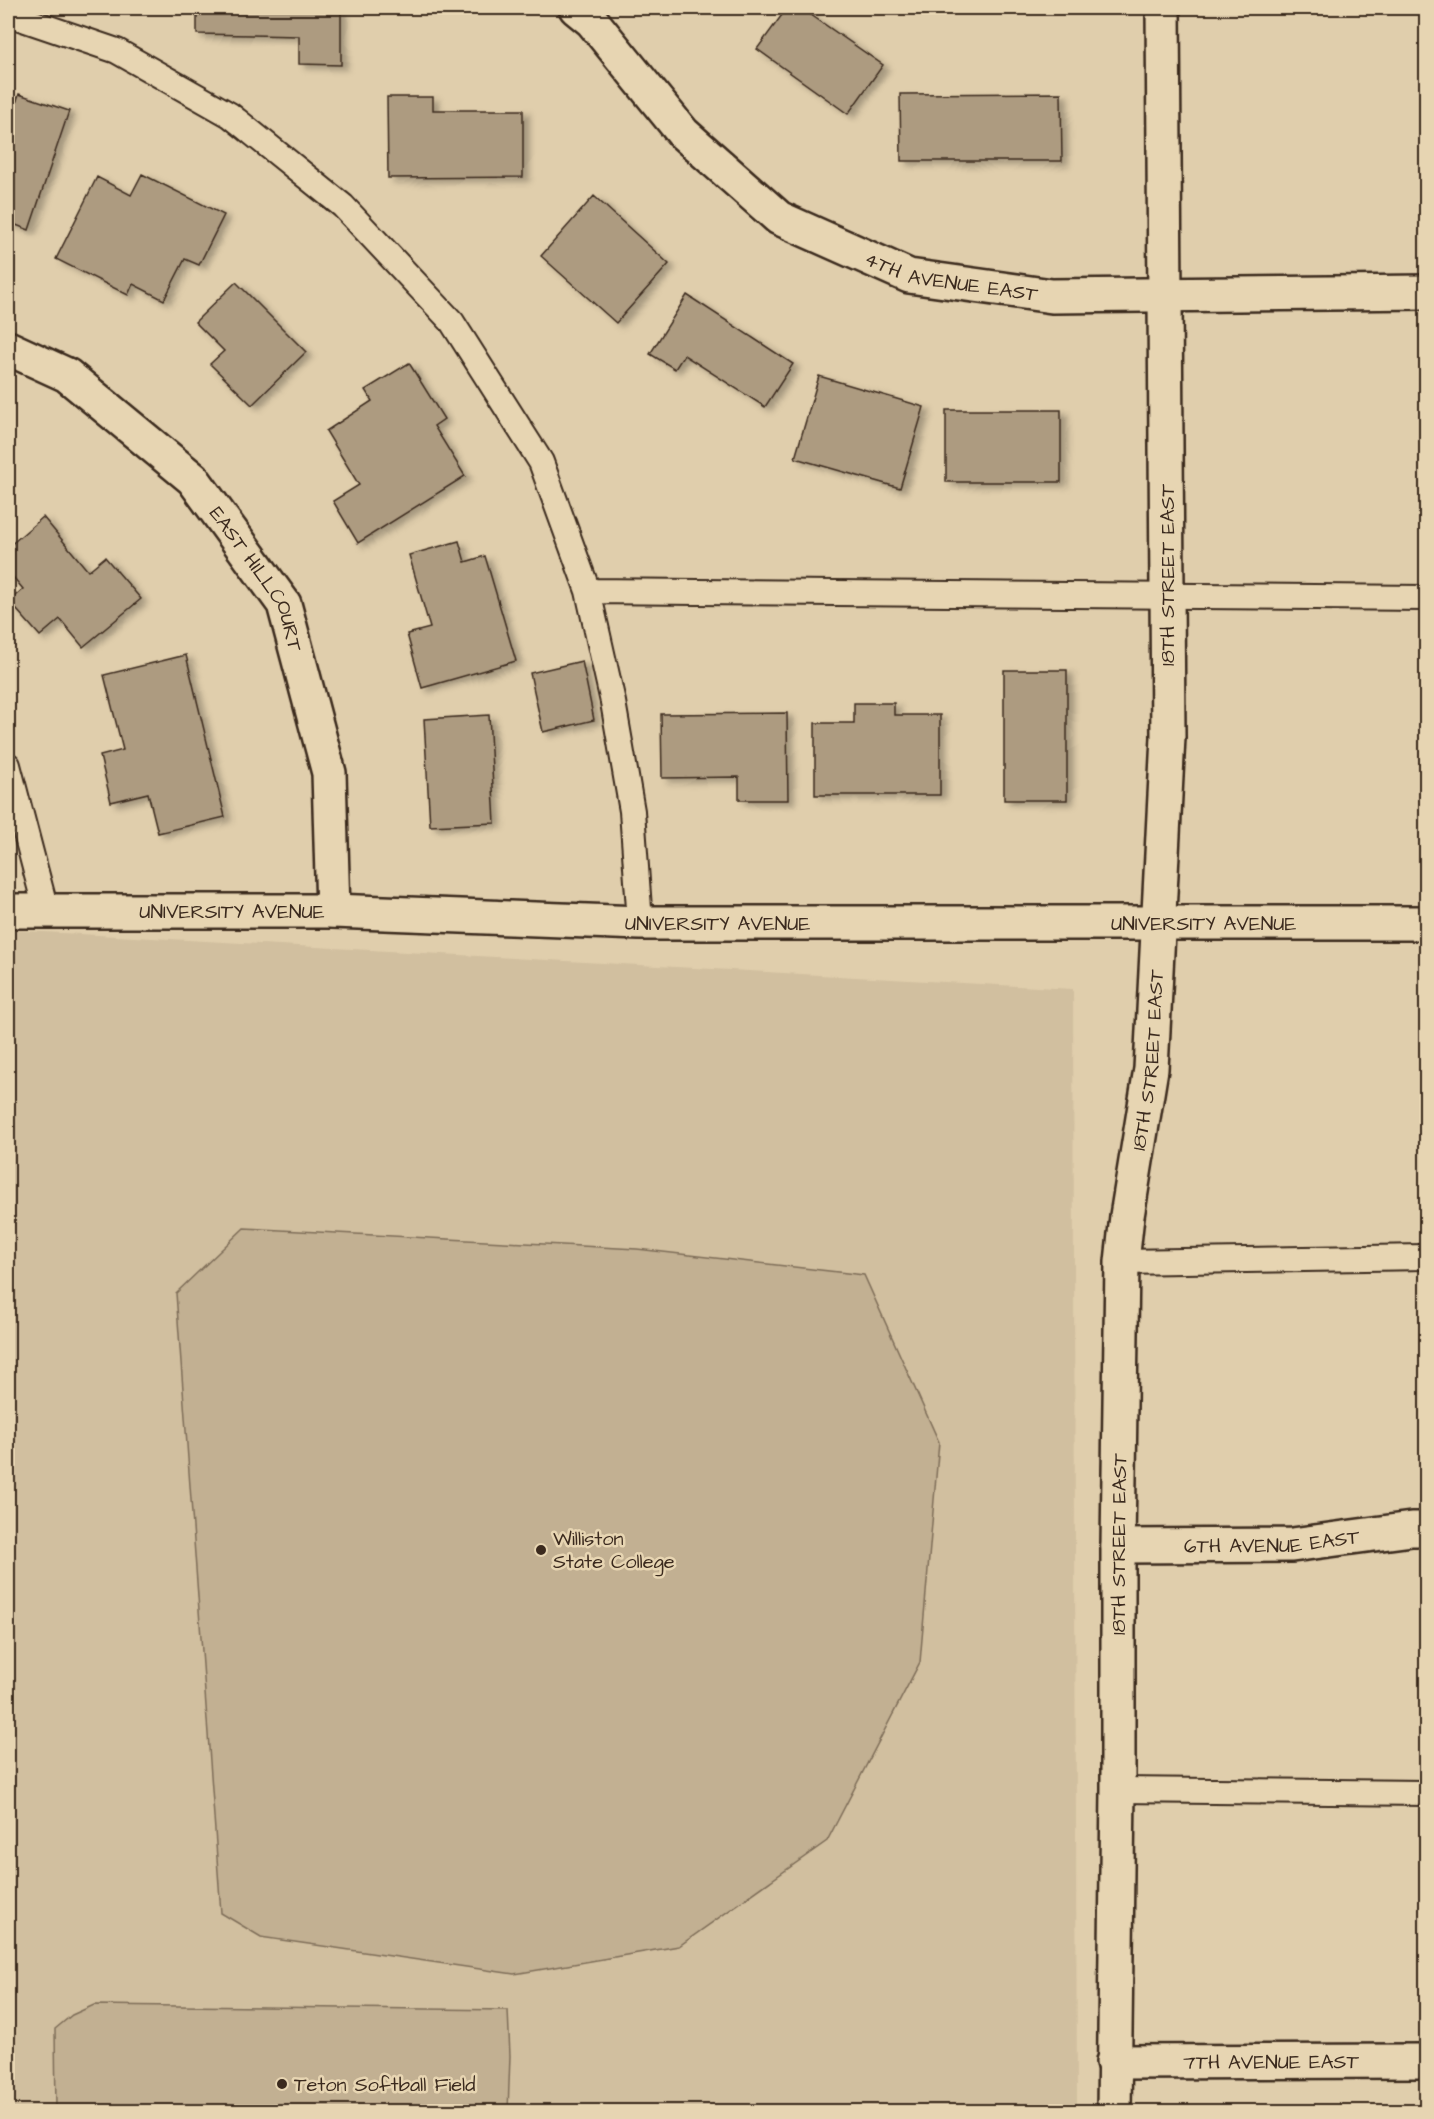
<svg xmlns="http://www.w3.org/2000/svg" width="1434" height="2119" font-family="'Architects Daughter',sans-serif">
<defs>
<filter id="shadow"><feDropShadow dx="6" dy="4" stdDeviation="3" flood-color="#0004"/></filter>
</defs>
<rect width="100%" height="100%" fill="#e0ceac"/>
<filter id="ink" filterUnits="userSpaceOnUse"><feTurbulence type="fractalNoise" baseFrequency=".0167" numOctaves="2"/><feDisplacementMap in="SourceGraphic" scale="12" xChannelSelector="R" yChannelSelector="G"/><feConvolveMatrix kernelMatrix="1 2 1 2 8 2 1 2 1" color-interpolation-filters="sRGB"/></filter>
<g filter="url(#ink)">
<path fill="#d1bf9f" d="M8 930 1073 989 1077 2111H8Z"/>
<path fill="#c2b092" stroke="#7e6d58" stroke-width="1.5" d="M244 1228 637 1249 864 1275 939 1442 920 1662 827 1841 679 1946 514 1974 261 1937 221 1913 176 1293Z
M94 2005 508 2010 510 2056 508 2111H56L55 2029 72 2015Z"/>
<path fill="#ad9b80" stroke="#3b2a1e" stroke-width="1.5" filter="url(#shadow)" d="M197 8H341V65L299 64V36L197 34Z
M787 8H801L883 65 848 114 757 49Z
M1061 93 1062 161H901L900 94Z
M19 94 69 111 29 230 8 222V127Z
M387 97H433V110H523V177L388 178Z
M142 174 224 215 199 265 185 259 164 300 133 284 128 295 56 259 97 177 131 195Z
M594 196 669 264 616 323 541 256Z
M236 282 306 352 252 405 210 364 224 351 195 322Z
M687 295 793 364 765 407 684 355 675 369 650 354Z
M409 363 444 419 434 426 465 476 358 543 333 501 359 485 326 431 372 401 365 390Z
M819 376 924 407 900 488 795 458Z
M946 410H1061V482H946Z
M43 517 88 571 105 557 141 599 83 647 60 619 40 636 9 601 23 589 8 571V547Z
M459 541 465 562 485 556 516 661 422 688 407 634 430 628 409 555Z
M186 655 225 817 158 833 148 793 111 802 100 756 123 750 104 675Z
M582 661 594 720 543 732 530 673Z
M1004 670H1067V800H1004Z
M854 703H894V715H940V795H815V723H854Z
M787 713 788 800H739V777L662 778 661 714Z
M489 715 495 823 430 826 424 719Z"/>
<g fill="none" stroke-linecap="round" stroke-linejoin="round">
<defs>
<path id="service" d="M8 14 117 51 230 115 343 206 452 322 541 462 588 591 613 702 632 811 640 923
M588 591 1426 598
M8 765 46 910
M1122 1262 1426 1257
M1118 1790 1426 1793"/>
<g id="minor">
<path id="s1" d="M576 8 592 21 683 133 779 218 909 276 1052 296 1426 292"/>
<path id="s2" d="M8 348 67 375 193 479 284 604 329 773 333 911"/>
<path id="s3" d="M1118 1546 1292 1545 1412 1529H1426"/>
<path id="s4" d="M1113 2062 1426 2061"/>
</g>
<g id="tertiary">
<path id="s5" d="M8 911H333L640 923H1426"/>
<path id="s6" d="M1114 2112 1118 1790V1546L1122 1262 1127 1216 1151 1069 1168 737 1163 8"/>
</g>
</defs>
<use href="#service" stroke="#3b2a1e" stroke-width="28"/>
<use href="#minor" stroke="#3b2a1e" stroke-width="38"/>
<use href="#tertiary" stroke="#3b2a1e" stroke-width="38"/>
<use href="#service" stroke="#e7d5b2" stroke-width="24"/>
<use href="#minor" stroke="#e7d5b2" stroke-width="33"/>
<use href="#tertiary" stroke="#e7d5b2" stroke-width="33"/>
</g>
</g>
<g fill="#3b2a1e" stroke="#e7d5b2" stroke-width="2">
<circle cx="541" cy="1550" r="6"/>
<circle cx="282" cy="2084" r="6"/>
</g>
<g text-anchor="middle" stroke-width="5" stroke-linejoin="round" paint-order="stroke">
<g font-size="20" fill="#3b2a1e" stroke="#e7d5b2">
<text dy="7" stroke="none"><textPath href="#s1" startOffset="477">4TH AVENUE EAST</textPath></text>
<text transform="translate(1167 575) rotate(-90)" y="7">18TH STREET EAST</text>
<text dy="7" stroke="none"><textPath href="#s2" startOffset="348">EAST HILLCOURT</textPath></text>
<text dy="7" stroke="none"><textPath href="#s5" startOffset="224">UNIVERSITY AVENUE</textPath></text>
<text dy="7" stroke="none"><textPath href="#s5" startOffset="710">UNIVERSITY AVENUE</textPath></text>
<text dy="7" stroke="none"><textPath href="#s5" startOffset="1196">UNIVERSITY AVENUE</textPath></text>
<text dy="7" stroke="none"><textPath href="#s6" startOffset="1054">18TH STREET EAST</textPath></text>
<text dy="7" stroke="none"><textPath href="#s3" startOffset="154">6TH AVENUE EAST</textPath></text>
<text dy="7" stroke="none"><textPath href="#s6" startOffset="568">18TH STREET EAST</textPath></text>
<text dy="7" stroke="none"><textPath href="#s4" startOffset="158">7TH AVENUE EAST</textPath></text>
</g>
<g font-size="20" fill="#3b2a1e" stroke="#e7d5b2" text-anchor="start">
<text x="553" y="1545">Williston<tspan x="553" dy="23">State College</tspan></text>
<text x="294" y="2091">Teton Softball Field</text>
</g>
</g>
<rect width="1434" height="2119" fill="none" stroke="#e7d5b2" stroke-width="30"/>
<rect x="15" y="15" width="1404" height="2089" fill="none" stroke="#3b2a1e" stroke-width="2" filter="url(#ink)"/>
</svg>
